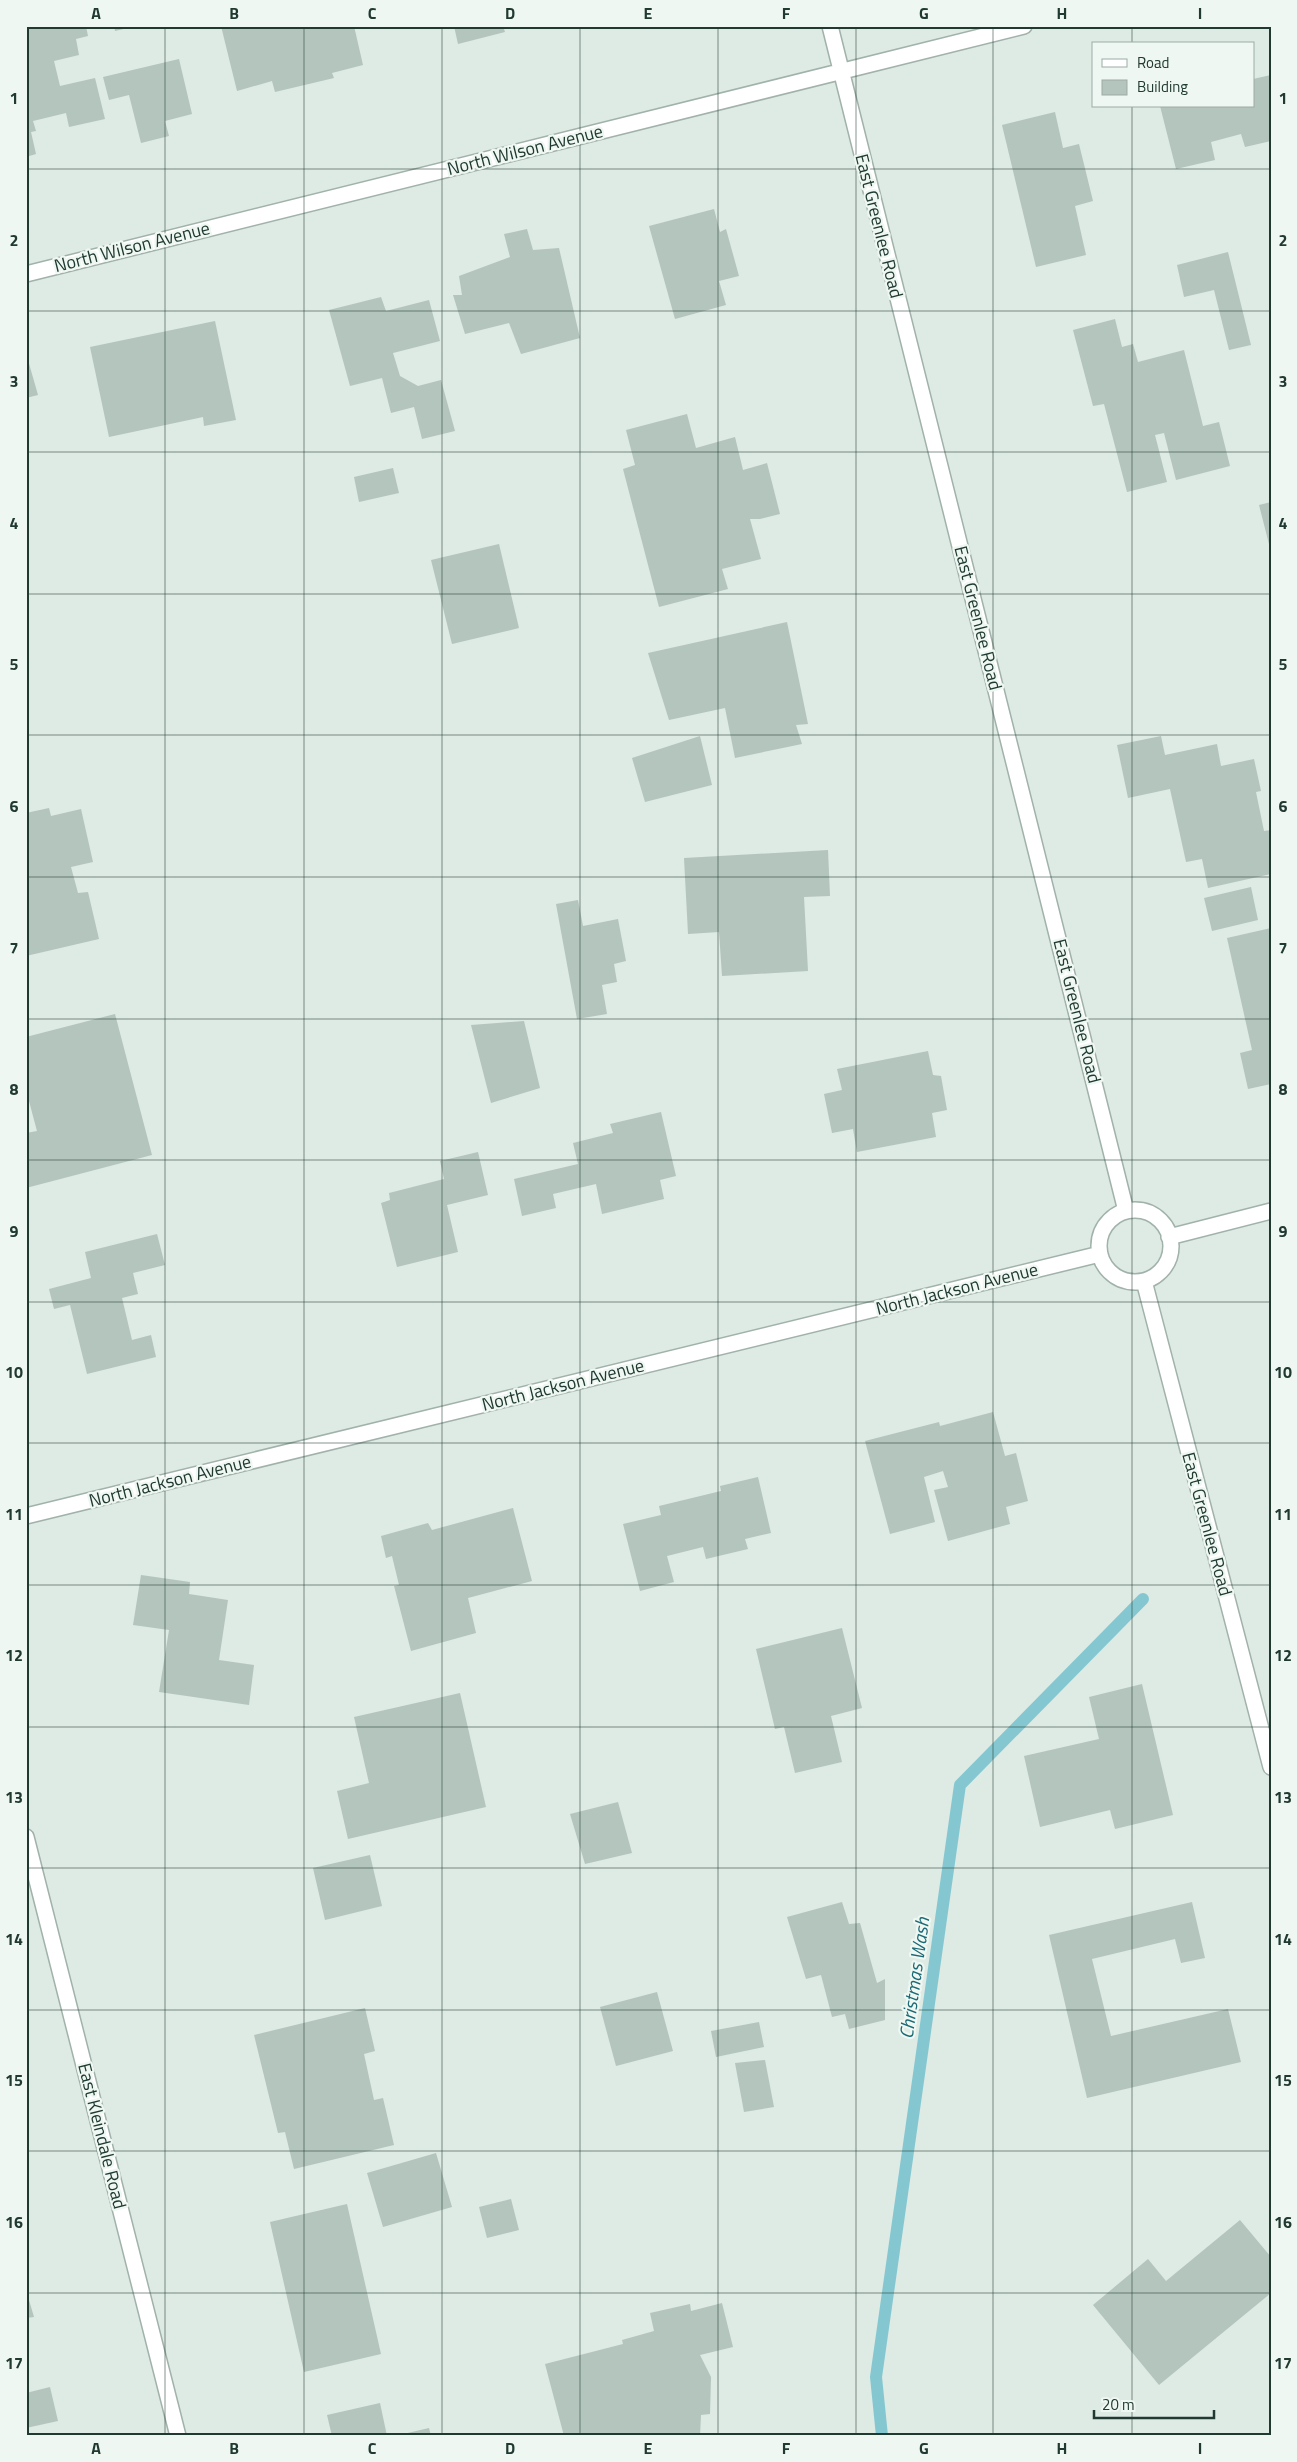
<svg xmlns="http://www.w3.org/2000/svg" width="1297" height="2462" font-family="'Titillium Web',sans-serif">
<rect width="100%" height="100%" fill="#deeae4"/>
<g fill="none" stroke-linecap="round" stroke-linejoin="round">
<path stroke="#85c7d0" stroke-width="12" d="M882 2436 876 2377 960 1785 1143 1599"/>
</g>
<path fill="#b4c5bd" d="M26 26H86L88 36 76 39 79 55 54 61 60 86 95 78 105 119 69 127 66 113 33 121 36 131 31 132 36 154 26 157Z
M114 26H132V27L115 31Z
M221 26H354L363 65 332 73 334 78 275 92 272 81 237 91Z
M454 26H503L505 32 458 44Z
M179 59 192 114 165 121 169 136 141 143 129 95 109 100 103 77Z
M1271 75V141L1245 147 1241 134 1211 142 1215 160 1176 169 1160 106H1253V79Z
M1055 112 1063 148 1079 144 1093 201 1075 206 1086 255 1036 267 1002 125Z
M714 209 720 232 726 229 739 276 719 281 726 305 675 319 649 226Z
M527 229 533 250 559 248 580 338 521 354 509 323 465 334 453 295H462L459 276 510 257 504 234Z
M1228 252 1251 345 1229 350 1214 290 1184 297 1177 265Z
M381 297 386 311 429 300 440 341 393 353 400 376 418 386 441 380 455 431 422 439 414 407 391 413 382 378 350 386 329 310Z
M1115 319 1122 347 1133 344 1138 362 1184 350 1203 426 1219 422 1230 466 1176 480 1164 433 1155 435 1167 482 1127 492 1104 404 1093 406 1073 330Z
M215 321 236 420 204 426 203 417 109 437 90 347Z
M26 353 38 395 26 398Z
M687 414 696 448 735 437 743 470 767 463 780 514 760 519H750L761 559 722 569 728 589 659 607 623 469 635 465 626 430Z
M393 468 399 493 359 502 354 477Z
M1271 502V548H1270L1259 505Z
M499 544 519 628 452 644 431 560Z
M787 622 808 724 796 725 802 744 735 758 725 708 669 720 648 653Z
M700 736 712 785 645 802 632 758Z
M1161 736 1165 755 1217 744 1221 766 1254 759 1261 791 1256 792 1264 831 1271 830V874L1208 888 1202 859 1186 862 1170 789 1128 798 1117 745Z
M49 808 51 816 81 809 93 862 71 867 78 893 88 892 99 939 26 956V813Z
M828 850 830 896 804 897 808 971 722 976 719 932 688 934 684 858Z
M1251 887 1258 920 1212 931 1204 898Z
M578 900 583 926 618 919 626 961 614 964 617 982 602 985 607 1014 577 1019 556 904Z
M1271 928V1084L1248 1089 1240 1053 1252 1050 1227 938Z
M115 1014 152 1155 26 1188V1133L37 1131 26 1090V1037Z
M524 1021 540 1088 491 1103 471 1025Z
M928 1051 933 1075 941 1076 947 1110 932 1113 936 1137 857 1152 853 1129 832 1133 824 1094 842 1090 837 1069Z
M661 1112 676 1176 660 1180 664 1199 602 1214 596 1184 553 1194 556 1208 522 1216 514 1179 578 1164 573 1143 613 1133 610 1124Z
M478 1152 488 1195 447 1205 458 1252 397 1267 381 1203 390 1200 389 1193 444 1179 440 1161Z
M157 1234 165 1265 133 1273 138 1294 122 1298 132 1340 151 1335 156 1357 87 1374 70 1305 54 1309 49 1289 91 1278 85 1252Z
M993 1412 1005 1456 1016 1453 1028 1501 1006 1507 1010 1524 948 1541 934 1490 948 1487 943 1471 924 1477 935 1522 890 1534 865 1441 939 1422 940 1426Z
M758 1477 771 1533 745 1539 748 1549 706 1559 703 1547 667 1556 674 1582 640 1591 623 1524 661 1515 659 1506 721 1491 720 1486Z
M513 1508 532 1581 468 1598 476 1633 411 1651 394 1586 399 1585 392 1556 386 1558 381 1536 428 1523 432 1530Z
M141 1575 190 1582 189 1594 228 1600 219 1660 254 1665 249 1705 159 1692 169 1630 133 1625Z
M842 1628 862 1708 831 1716 842 1762 795 1773 784 1727 775 1729 756 1649Z
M1142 1684 1173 1815 1115 1829 1110 1810 1040 1827 1024 1756 1099 1739 1089 1697Z
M460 1693 486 1807 348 1839 337 1791 369 1783 354 1717Z
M618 1802 632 1853 585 1864 570 1814Z
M370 1855 382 1906 325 1920 313 1868Z
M842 1902 849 1924 860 1923 877 1983 885 1979V2020L849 2029 845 2014 832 2017 821 1975 806 1979 787 1917Z
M1192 1902 1205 1958 1181 1963 1175 1939 1092 1959 1111 2036 1228 2009 1241 2062 1087 2098 1049 1935Z
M657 1992 673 2051 616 2066 600 2007Z
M365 2008 375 2051 364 2054 374 2100 383 2098 394 2145 294 2169 285 2132 278 2133 254 2035Z
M759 2022 764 2047 716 2057 711 2031Z
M765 2060 774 2107 744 2112 735 2063Z
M436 2153 452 2207 383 2227 367 2173Z
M511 2199 519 2230 487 2238 479 2207Z
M347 2204 381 2354 304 2372 270 2222Z
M1240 2220 1271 2257V2293L1159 2385 1093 2305 1148 2259 1166 2281Z
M26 2290 34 2317 26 2318Z
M722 2303 733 2347 700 2355 711 2377 710 2414 701 2415 700 2436H645L643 2433 630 2436H564L545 2364 623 2344 622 2340 654 2331 650 2313 690 2304 691 2311Z
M50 2387 58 2421 26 2428V2393Z
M380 2403 387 2436H332L327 2415Z
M429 2428 431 2436H399V2435Z"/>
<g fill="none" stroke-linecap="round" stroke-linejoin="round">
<defs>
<path id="minor" d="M830 26 1126 1211
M26 274 1024 26
M1099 1246a36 36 0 1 1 72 0a36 36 0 1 1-72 0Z
M1169 1237 1271 1211
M1144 1281 1271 1767
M26 1516 1100 1254
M26 1837 178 2436"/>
</defs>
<use href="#minor" stroke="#a1b2ab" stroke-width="18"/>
<use href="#minor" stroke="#fff" stroke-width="15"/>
</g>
<path fill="none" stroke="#203a32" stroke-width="1" stroke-opacity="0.55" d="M165 26V2436M304 26V2436M442 26V2436M580 26V2436M718 26V2436M856 26V2436M993 26V2436M1132 26V44M1132 106V2436M26 169H1271M26 311H1271M26 452H1271M26 594H1271M26 735H1271M26 877H1271M26 1019H1271M26 1160H1271M26 1302H1271M26 1443H1271M26 1585H1271M26 1727H1271M26 1868H1271M26 2010H1271M26 2151H1271M26 2293H1271"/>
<g text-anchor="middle" stroke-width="4.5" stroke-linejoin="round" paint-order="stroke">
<g font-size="18" fill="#203a32" stroke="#eff7f2">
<text transform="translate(525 150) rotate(-14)" y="6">North Wilson Avenue</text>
<text transform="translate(879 226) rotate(76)" y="6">East Greenlee Road</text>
<text transform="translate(132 247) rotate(-14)" y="6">North Wilson Avenue</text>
<text transform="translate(978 618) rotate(76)" y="6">East Greenlee Road</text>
<text transform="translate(1077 1011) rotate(76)" y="6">East Greenlee Road</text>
<text transform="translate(957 1289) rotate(-14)" y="6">North Jackson Avenue</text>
<text transform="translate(563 1385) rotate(-14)" y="6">North Jackson Avenue</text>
<text transform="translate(170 1481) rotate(-14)" y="6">North Jackson Avenue</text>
<text transform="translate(1207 1524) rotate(75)" y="6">East Greenlee Road</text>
<text transform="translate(102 2136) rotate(76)" y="6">East Kleindale Road</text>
</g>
<g font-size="19" font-style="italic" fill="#1a6975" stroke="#eff7f2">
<text transform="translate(914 1978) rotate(-82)" y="7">Christmas Wash</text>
</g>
</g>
<rect width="1297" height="2462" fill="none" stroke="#eff7f2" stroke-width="55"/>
<rect x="1092" y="42" width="162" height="65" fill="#eff7f2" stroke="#9caba5"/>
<rect x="1102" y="59" width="25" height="8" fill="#ffffff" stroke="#9caba5"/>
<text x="1137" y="68" font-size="15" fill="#203a32">Road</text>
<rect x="1102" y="80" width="25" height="15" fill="#b4c5bd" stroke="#9caba5"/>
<text x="1137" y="92" font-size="15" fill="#203a32">Building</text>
<path d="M1094 2410v8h120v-8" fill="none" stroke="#203a32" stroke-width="2.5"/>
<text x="1102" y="2410" font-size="15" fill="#203a32" stroke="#eff7f2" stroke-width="4" paint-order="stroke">20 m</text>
<rect x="28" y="28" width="1242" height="2406" fill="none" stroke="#203a32" stroke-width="2"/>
<g font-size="16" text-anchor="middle" font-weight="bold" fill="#203a32">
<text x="96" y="19">A</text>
<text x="234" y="19">B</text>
<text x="372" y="19">C</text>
<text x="510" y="19">D</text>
<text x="648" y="19">E</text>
<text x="786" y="19">F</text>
<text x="924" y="19">G</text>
<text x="1062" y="19">H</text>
<text x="1200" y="19">I</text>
<text x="14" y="104">1</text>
<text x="1283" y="104">1</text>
<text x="14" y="246">2</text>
<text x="1283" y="246">2</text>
<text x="14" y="387">3</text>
<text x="1283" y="387">3</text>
<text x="14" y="529">4</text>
<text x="1283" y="529">4</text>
<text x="14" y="670">5</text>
<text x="1283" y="670">5</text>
<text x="14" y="812">6</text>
<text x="1283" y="812">6</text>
<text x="14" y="954">7</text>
<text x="1283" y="954">7</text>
<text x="14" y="1095">8</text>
<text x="1283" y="1095">8</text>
<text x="14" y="1237">9</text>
<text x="1283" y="1237">9</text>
<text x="14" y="1378">10</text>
<text x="1283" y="1378">10</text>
<text x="14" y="1520">11</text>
<text x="1283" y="1520">11</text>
<text x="14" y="1661">12</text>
<text x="1283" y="1661">12</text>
<text x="14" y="1803">13</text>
<text x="1283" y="1803">13</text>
<text x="14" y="1945">14</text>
<text x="1283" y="1945">14</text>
<text x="14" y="2086">15</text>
<text x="1283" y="2086">15</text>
<text x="14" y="2228">16</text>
<text x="1283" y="2228">16</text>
<text x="14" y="2369">17</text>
<text x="1283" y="2369">17</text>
<text x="96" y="2454">A</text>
<text x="234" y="2454">B</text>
<text x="372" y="2454">C</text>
<text x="510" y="2454">D</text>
<text x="648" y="2454">E</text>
<text x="786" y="2454">F</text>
<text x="924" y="2454">G</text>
<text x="1062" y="2454">H</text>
<text x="1200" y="2454">I</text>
</g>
</svg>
